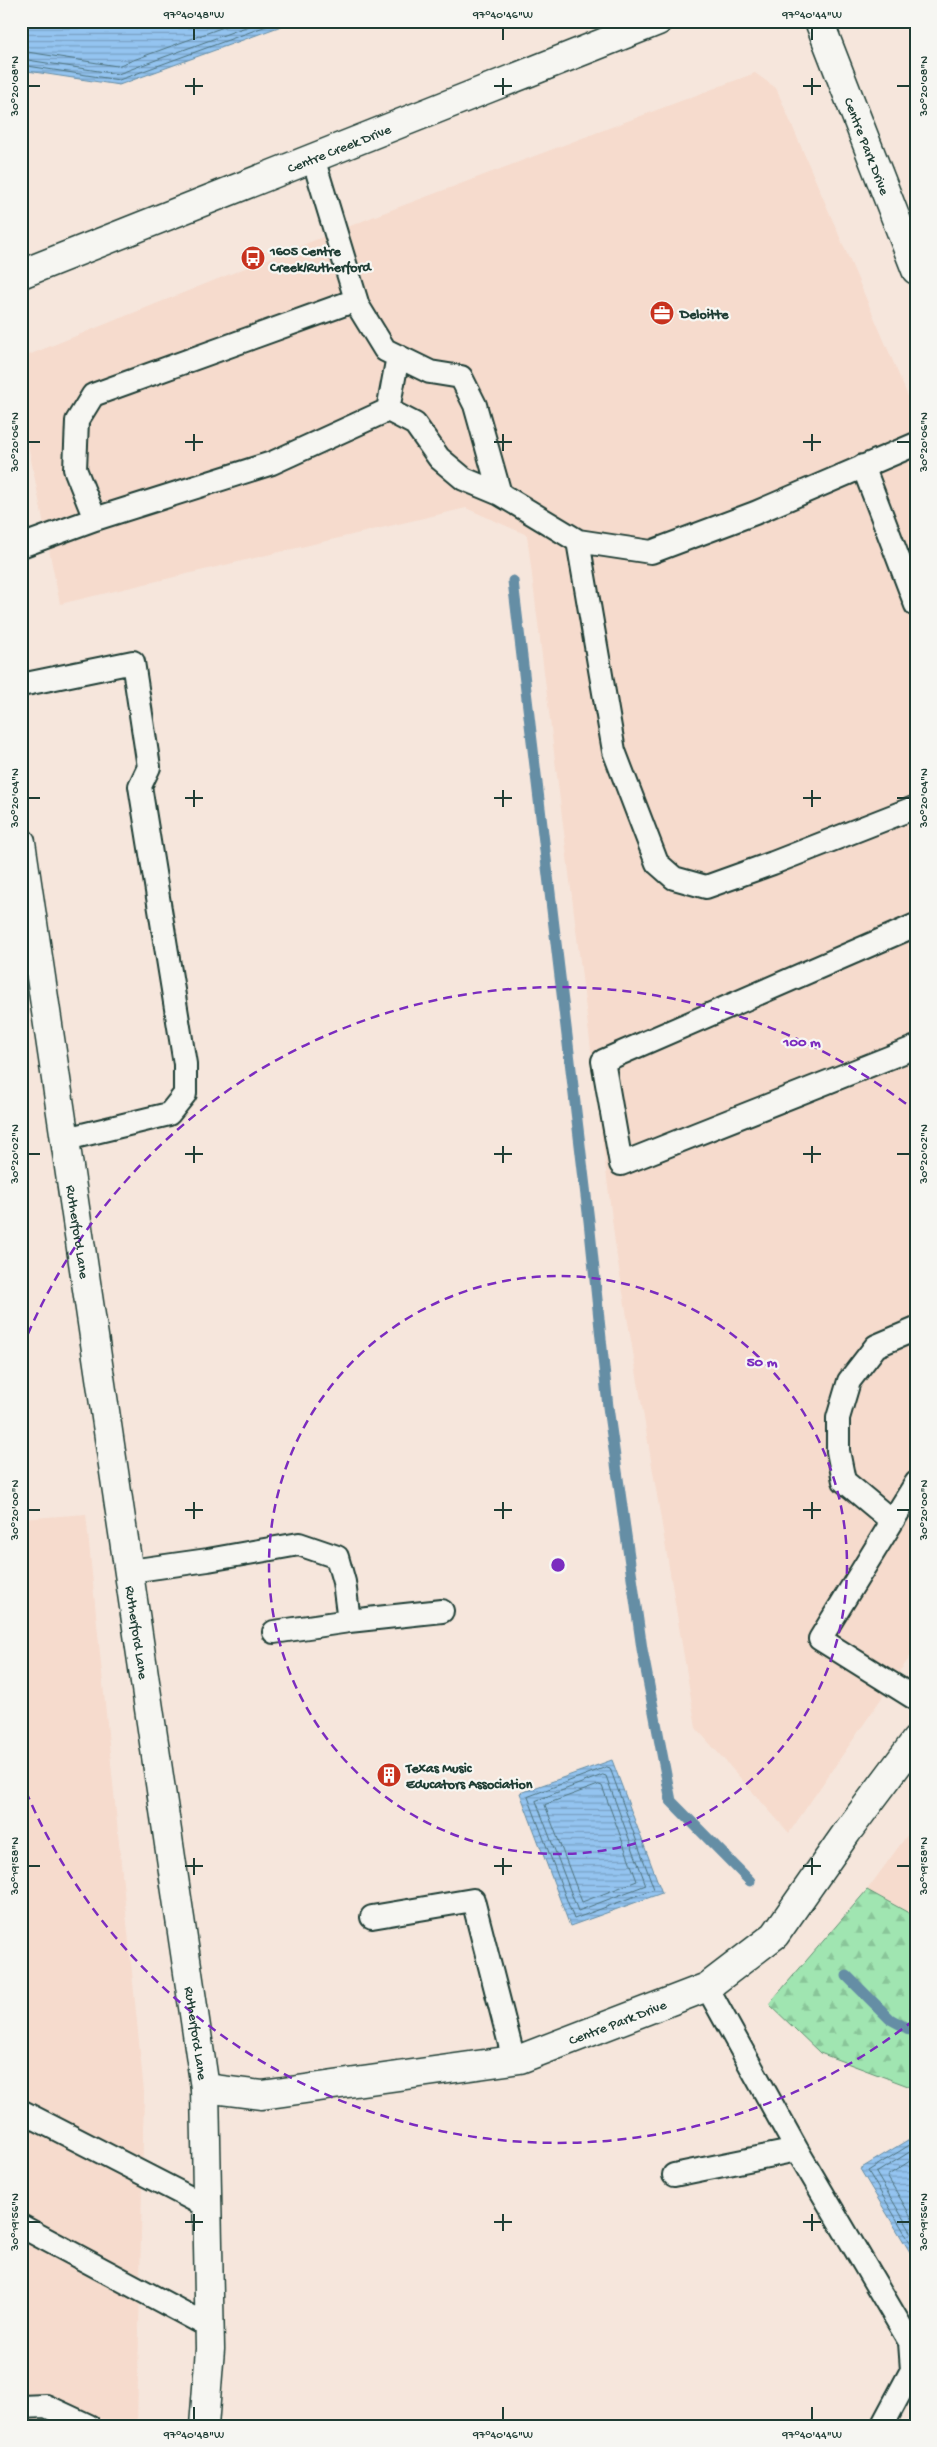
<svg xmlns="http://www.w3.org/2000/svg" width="937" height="2447" font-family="'Gochi Hand',sans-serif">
<defs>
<pattern id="forest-firs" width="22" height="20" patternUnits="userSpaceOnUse" patternTransform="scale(1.25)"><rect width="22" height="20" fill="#a0e5b1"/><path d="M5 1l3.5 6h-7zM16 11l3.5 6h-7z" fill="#89c599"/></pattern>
<pattern id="water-rules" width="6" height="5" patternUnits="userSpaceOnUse" patternTransform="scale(1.25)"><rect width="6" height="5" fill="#94c4f0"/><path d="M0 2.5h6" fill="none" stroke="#78a0c3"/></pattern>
</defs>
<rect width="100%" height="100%" fill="#f6e6dc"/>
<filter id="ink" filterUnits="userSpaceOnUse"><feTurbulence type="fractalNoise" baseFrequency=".02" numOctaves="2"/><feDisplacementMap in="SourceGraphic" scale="10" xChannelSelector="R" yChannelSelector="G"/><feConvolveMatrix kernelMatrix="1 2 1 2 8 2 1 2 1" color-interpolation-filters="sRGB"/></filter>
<g filter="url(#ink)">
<path fill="#f6dbcd" d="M755 73 776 88 916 415V1648L789 1833 696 1728 616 1251 527 535 466 508 60 604 21 410V358L375 216Z
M86 1514 144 2092 137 2426H21V1519Z
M916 1823V1917L867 1890Z"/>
<path fill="url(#forest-firs)" stroke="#609172" d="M867 1890 916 1917V2094L908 2086 820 2053 769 2004Z"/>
<path fill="url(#water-rules)" stroke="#658ea5" d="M21 21H295L119 85 21 70Z
M612 1760 662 1893 570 1926 520 1793Z
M916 2135V2262L860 2169Z"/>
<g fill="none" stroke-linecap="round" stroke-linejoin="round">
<path stroke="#4e737f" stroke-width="1" d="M21 51 117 66 240 21
M21 59 118 74 262 21
M21 65 119 80 280 21
M607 1767 610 1768 654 1889 574 1919 528 1797Z
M603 1775 606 1776 646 1885 578 1911 536 1801Z
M599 1785 602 1786 637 1881 582 1902 545 1805Z
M916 2141 868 2171 916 2252
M916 2148 876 2173 916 2240
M916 2157 887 2176 916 2225"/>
<path stroke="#658ea5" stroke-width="11" d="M513 581 589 1221 608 1407 642 1649 671 1801 750 1881
M847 1976 890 2019 916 2033"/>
<defs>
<path id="lane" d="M313 158 358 306 385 350 430 372 461 377 475 405 500 494 578 541 651 552 755 513 916 444
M388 410 415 424 439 458 464 479 500 494
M863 466 916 605
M95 519 272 463 388 410 398 356
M578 541 614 751 657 863 674 878 706 887 773 863 916 807
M21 546 95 519 75 469 77 421 93 395 356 300
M21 685 133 662 149 767 140 786 185 1064V1094L169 1114 66 1139
M916 925 603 1061 621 1164 916 1047
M916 1483 820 1639 916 1699
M892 1521 844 1481 838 1451V1418L849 1381 876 1346 916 1329
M130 1571 208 1560 299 1544 337 1557 344 1582 349 1621 442 1611
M274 1632 349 1621
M372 1917 473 1900 514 2060
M707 1987 797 2150 910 2342 912 2370 882 2426
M21 2111 208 2207
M674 2175 797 2150
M21 2226 210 2327
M21 2407 46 2406 89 2426"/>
<g id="street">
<path id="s1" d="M819 21 916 270"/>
<path id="s2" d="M205 2088 262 2095 520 2059 707 1987 775 1935 847 1832 916 1740"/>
</g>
<g id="secondary">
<path id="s3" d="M21 274 658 21"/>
<path id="s4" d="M21 842 205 2088 210 2349 204 2426"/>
</g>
</defs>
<use href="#lane" stroke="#1f3d34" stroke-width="26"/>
<use href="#street" stroke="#1f3d34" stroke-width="31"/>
<use href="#secondary" stroke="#1f3d34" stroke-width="31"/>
<use href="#lane" stroke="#f6f6f2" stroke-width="22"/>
<use href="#street" stroke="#f6f6f2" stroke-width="28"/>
<use href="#secondary" stroke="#f6f6f2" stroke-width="28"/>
</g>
</g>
<path fill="none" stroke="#1f3d34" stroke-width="2" d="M194 28V40M503 28V40M812 28V40M194 78V95M503 78V95M812 78V95M28 86H40M185 86H203M494 86H512M803 86H821M897 86H910M194 434V451M503 434V451M812 434V451M28 442H40M185 442H203M494 442H512M803 442H821M897 442H910M194 790V807M503 790V807M812 790V807M28 798H40M185 798H203M494 798H512M803 798H821M897 798H910M194 1146V1163M503 1146V1163M812 1146V1163M28 1154H40M185 1154H203M494 1154H512M803 1154H821M897 1154H910M194 1502V1519M503 1502V1519M812 1502V1519M28 1510H40M185 1510H203M494 1510H512M803 1510H821M897 1510H910M194 1858V1875M503 1858V1875M812 1858V1875M28 1866H40M185 1866H203M494 1866H512M803 1866H821M897 1866H910M194 2214V2231M503 2214V2231M812 2214V2231M28 2222H40M185 2222H203M494 2222H512M803 2222H821M897 2222H910M194 2407V2420M503 2407V2420M812 2407V2420"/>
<g fill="none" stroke="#7b2cbf" stroke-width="2.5" stroke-dasharray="9 6">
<circle cx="558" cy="1565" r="289"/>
<path d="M914 2020A578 578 0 0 1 22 1782M22 1348A578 578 0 0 1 914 1110"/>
</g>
<defs>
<symbol id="bus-disc" viewBox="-11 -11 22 22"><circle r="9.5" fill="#c8321e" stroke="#f6f6f2"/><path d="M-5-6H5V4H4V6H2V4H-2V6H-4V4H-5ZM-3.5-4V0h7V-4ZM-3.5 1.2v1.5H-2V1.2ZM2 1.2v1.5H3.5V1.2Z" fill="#fff"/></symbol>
<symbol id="office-disc" viewBox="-11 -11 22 22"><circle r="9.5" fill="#c8321e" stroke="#f6f6f2"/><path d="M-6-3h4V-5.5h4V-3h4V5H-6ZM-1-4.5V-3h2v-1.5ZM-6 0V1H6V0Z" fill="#fff"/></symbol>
<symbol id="building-disc" viewBox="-11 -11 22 22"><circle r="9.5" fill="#c8321e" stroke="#f6f6f2"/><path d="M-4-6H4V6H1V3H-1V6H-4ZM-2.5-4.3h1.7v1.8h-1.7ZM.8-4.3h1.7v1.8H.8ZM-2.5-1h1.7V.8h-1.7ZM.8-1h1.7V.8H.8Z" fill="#fff"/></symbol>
</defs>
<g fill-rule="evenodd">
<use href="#bus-disc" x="239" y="244" width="28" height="28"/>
<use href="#office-disc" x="648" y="299" width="28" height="28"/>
<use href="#building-disc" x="375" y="1761" width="28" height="28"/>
</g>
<g text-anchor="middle" stroke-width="4.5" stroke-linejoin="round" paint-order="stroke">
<g font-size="14" fill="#1f3d34" stroke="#f6f6f2">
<text dy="5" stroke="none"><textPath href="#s1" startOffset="134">Centre Park Drive</textPath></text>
<text dy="5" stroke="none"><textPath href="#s3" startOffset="342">Centre Creek Drive</textPath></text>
<text dy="5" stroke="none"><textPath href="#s4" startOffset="394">Rutherford Lane</textPath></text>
<text dy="5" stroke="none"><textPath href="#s4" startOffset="799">Rutherford Lane</textPath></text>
<text dy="5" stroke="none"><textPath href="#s2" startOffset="422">Centre Park Drive</textPath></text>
<text dy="5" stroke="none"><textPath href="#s4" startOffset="1204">Rutherford Lane</textPath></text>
</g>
<g font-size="14" font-weight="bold" fill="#1f3d34" stroke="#f6f6f2" text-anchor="start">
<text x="270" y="255">1605 Centre<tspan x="270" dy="16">Creek/Rutherford</tspan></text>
<text x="680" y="318">Deloitte</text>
<text x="406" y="1772">Texas Music<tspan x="406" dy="16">Educators Association</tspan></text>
</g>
</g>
<circle cx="558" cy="1565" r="8" fill="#7b2cbf" stroke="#f6f6f2" stroke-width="2.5"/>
<g font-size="15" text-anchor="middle" font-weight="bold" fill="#7b2cbf" stroke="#f6f6f2" stroke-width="4.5" stroke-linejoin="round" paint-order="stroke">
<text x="802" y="1046">100 m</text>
<text x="762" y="1366">50 m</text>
</g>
<rect width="937" height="2447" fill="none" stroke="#f6f6f2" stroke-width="55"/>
<rect x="28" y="28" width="882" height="2392" fill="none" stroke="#1f3d34" stroke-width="2"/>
<g font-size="12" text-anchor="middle" fill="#1f3d34">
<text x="194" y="18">97°40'48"W</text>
<text x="503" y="18">97°40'46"W</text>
<text x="812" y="18">97°40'44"W</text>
<text transform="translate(14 86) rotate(-90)" y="4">30°20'08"N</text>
<text transform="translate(923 86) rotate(-90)" y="4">30°20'08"N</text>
<text transform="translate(14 442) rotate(-90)" y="4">30°20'06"N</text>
<text transform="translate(923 442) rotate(-90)" y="4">30°20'06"N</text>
<text transform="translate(14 798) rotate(-90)" y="4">30°20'04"N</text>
<text transform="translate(923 798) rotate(-90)" y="4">30°20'04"N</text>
<text transform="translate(14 1154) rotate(-90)" y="4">30°20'02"N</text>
<text transform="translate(923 1154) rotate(-90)" y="4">30°20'02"N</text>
<text transform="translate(14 1510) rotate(-90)" y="4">30°20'00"N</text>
<text transform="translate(923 1510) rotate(-90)" y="4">30°20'00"N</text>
<text transform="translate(14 1866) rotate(-90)" y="4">30°19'58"N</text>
<text transform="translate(923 1866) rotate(-90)" y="4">30°19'58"N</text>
<text transform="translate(14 2222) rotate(-90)" y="4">30°19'56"N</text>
<text transform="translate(923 2222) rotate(-90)" y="4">30°19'56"N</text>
<text x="194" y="2438">97°40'48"W</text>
<text x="503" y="2438">97°40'46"W</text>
<text x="812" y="2438">97°40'44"W</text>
</g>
</svg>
